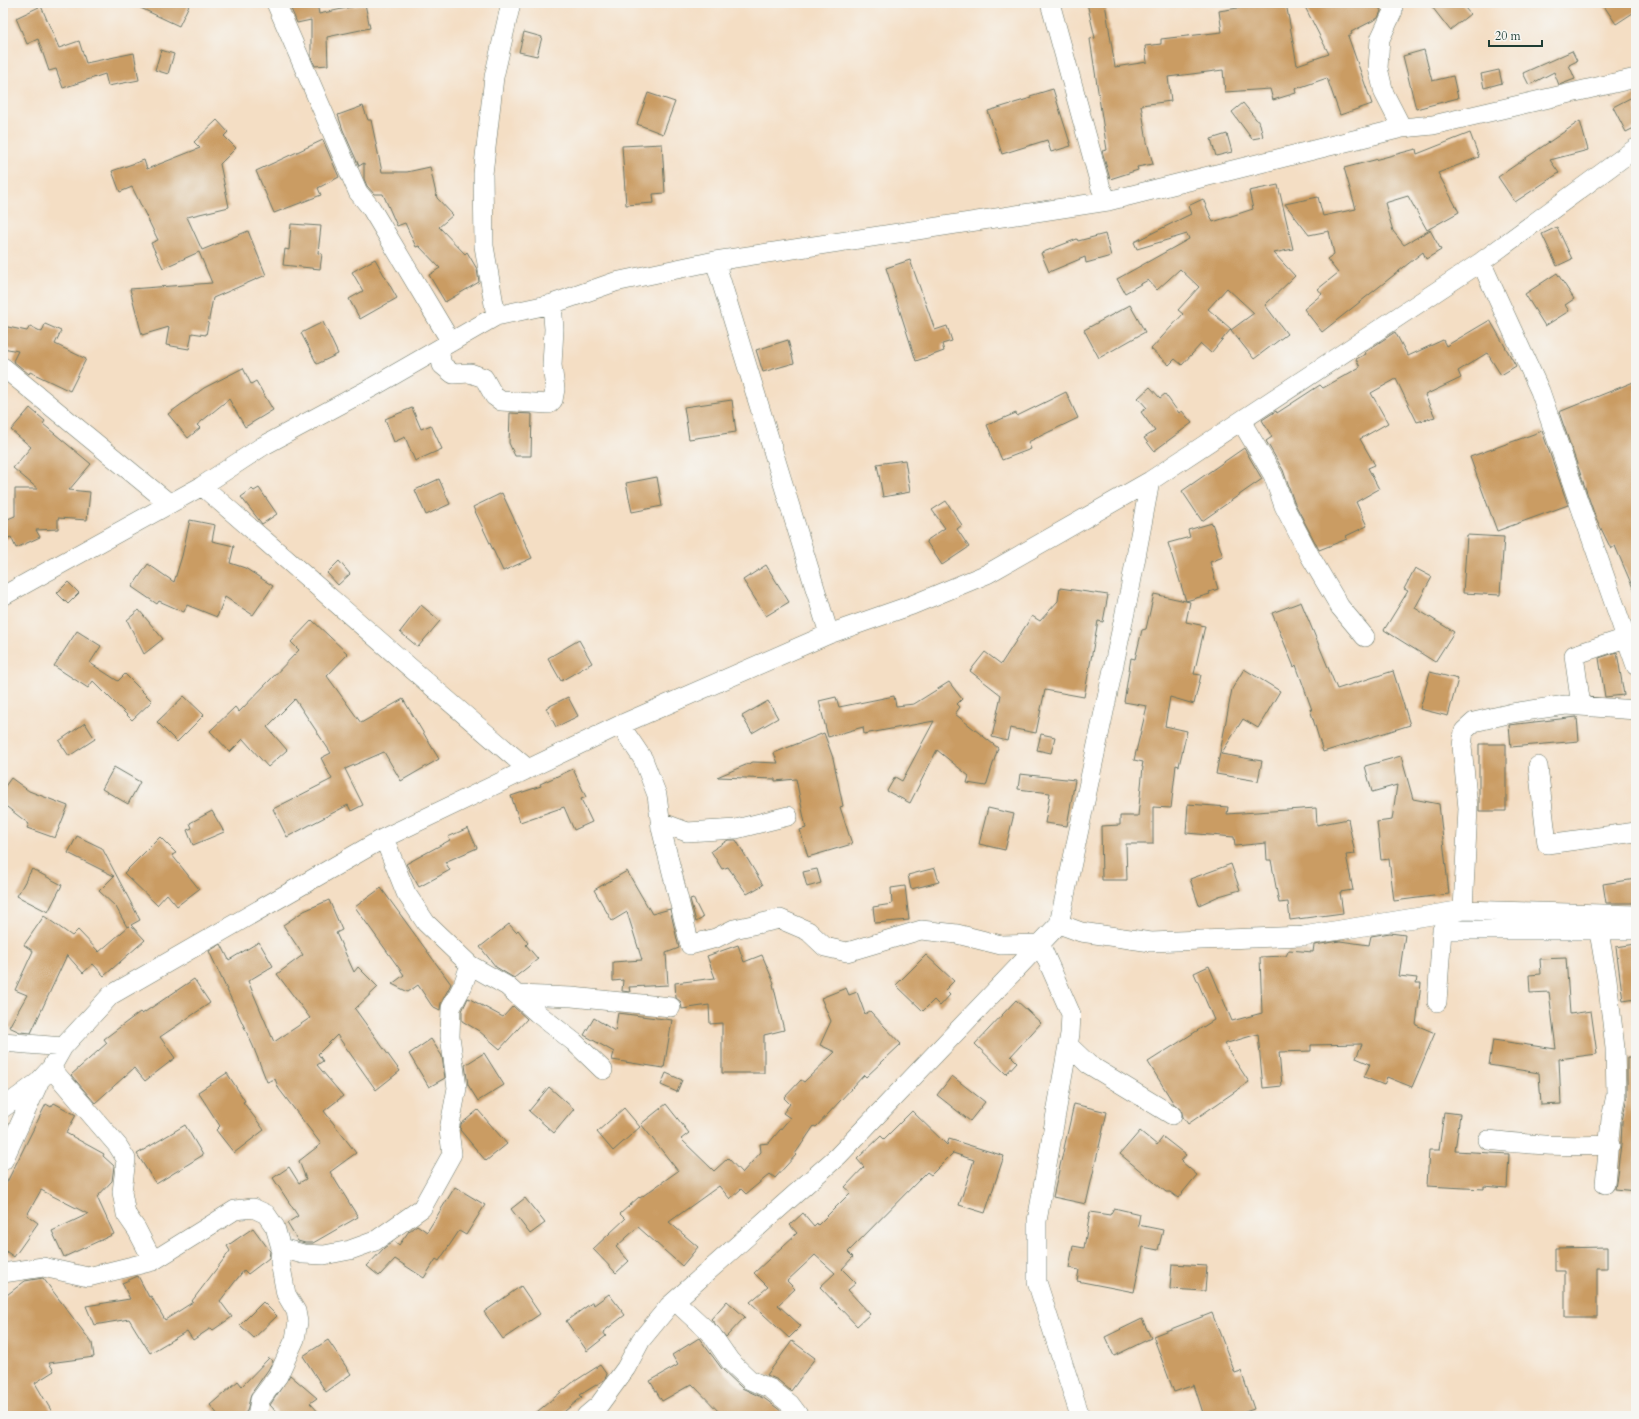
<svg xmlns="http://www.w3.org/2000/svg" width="1639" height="1419" font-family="Cardo,serif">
<rect width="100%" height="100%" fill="#f6f6f2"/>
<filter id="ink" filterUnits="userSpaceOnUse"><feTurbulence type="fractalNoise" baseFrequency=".025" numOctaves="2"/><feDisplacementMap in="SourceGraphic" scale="8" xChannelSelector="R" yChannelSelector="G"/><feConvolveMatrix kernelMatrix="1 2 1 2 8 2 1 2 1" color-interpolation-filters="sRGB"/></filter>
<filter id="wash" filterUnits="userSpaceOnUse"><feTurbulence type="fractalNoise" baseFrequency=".012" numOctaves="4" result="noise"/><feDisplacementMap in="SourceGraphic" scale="16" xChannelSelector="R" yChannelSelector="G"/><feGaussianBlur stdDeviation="0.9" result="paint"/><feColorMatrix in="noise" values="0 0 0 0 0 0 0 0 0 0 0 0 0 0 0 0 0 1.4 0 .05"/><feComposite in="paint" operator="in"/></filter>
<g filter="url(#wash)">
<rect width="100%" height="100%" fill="#f4dec4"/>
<g id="blocks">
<path fill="#ca9c64" d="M130 3H190L179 26Z
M294 3H317L319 14 365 4 370 28 327 37 328 65 315 66 311 57V20L297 23 289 4Z
M1087 3H1105L1115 67 1147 62 1145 46 1161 44V39L1222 32 1219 11 1269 3H1286L1297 65 1329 54 1303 3H1377L1381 11 1378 18 1351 32 1352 34 1348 36 1372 104 1340 115 1327 78 1295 89 1296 93 1273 100 1270 89 1225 92 1223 70 1168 77 1171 101 1141 105 1147 142 1153 164 1137 167 1138 170 1110 179 1102 151 1107 150 1090 39 1095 38Z
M1429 3H1461L1470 14 1450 30Z
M1602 3H1636V11L1616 24Z
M41 6 59 48 79 41 86 63 134 53 139 80 108 86 105 74 63 88 56 69 49 71 38 39 27 44 16 18Z
M524 32 542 37 537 56 519 52Z
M161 50 174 54 168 74 155 70Z
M1424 50 1432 81 1453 76 1458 98 1416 109 1403 56Z
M1572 51 1577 61 1569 65 1575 79 1559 85 1554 72 1529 85 1523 73Z
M1499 70 1502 83 1484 88 1481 74Z
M1053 89 1071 146 1051 152 1047 140 1002 154 988 111 1031 98 1030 96Z
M648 93 675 102 663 134 637 124Z
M1636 95V127L1626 132 1613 107Z
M1243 103 1260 124 1263 137 1252 139 1232 112Z
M363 106 368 120H371L382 172H407L430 167 437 198 453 215 439 227 465 254 467 252 477 269 479 282 445 302 429 275 440 268 419 246 416 247 405 223 397 226 383 194H374L367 186 364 179V163L359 166 343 130 338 115Z
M217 120 228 132 224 136 236 148 220 164 229 207 187 217 202 250 248 231 266 275 213 298 206 335 192 333 189 349 166 345 169 327 142 335 130 289 212 283 199 252 163 268 151 243 158 240 132 187 120 192 112 171 144 160 147 169 200 148 194 142Z
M1580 121 1588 150 1550 160 1559 173 1515 202 1498 177Z
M1470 133 1479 157 1438 173 1459 212 1427 230 1408 196 1385 203 1393 231 1404 245 1430 230 1441 250 1426 259 1423 252 1322 332 1304 309 1322 294 1318 289 1338 273 1327 259 1334 254 1329 231 1309 235 1285 204 1318 197 1323 216 1356 209 1344 168 1416 149 1417 154Z
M1227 134 1232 152 1216 156 1211 139Z
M323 140 339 177 318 188 321 195 274 213 256 171Z
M662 144 665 193 653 194 654 203 626 205 622 146Z
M1278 185 1293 249 1274 253 1295 276 1265 305 1287 334 1254 359 1231 330 1254 313 1227 288 1208 309 1231 329 1211 353 1201 344 1182 365 1175 359 1169 365 1151 349 1183 314 1178 310 1199 287 1180 269 1157 290 1148 280 1125 293 1117 279 1189 239 1187 234 1137 249 1134 242 1191 214 1188 206 1203 199 1213 222 1253 209 1249 191Z
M291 224 321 226 318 253 322 254 320 269 283 265 285 249 289 250Z
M1557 227 1572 259 1557 266 1542 234Z
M1105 234 1111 256 1086 263 1085 257 1049 272 1041 253 1077 239 1078 241Z
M375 259 397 298 360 319 349 299 363 291 352 272Z
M910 260 935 330 947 326 952 341 942 344 944 351 916 361 886 268Z
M1557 273 1574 299 1565 305 1569 311 1545 326 1525 294Z
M1130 305 1145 332 1099 358 1084 330Z
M1490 320 1516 366 1501 375 1487 353 1458 371 1461 378 1425 395 1435 417 1417 422 1396 379 1371 393 1388 423 1360 439 1375 465 1368 468 1379 489 1356 502 1367 526 1346 536 1347 539 1319 550 1294 502 1283 470 1266 441 1272 437 1262 420 1276 411 1277 413 1320 385 1323 388 1360 367 1356 359 1366 354 1365 352 1395 332 1408 356 1443 340 1446 346Z
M323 322 338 354 317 364 301 333Z
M45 324 61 331 55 344 86 359 70 391 30 372 29 374 13 361 18 351 3 348V326L27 331 30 326 42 332Z
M788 340 794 363 763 372 756 350Z
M243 368 251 384 256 381 273 410 245 427 229 399 197 425 200 428 188 438 168 414 204 388Z
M1636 381V595L1615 546 1611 549 1595 516 1559 412Z
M1150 387 1160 398 1165 394 1179 413 1182 411 1192 423 1154 451 1144 438 1155 431 1141 412 1147 408 1138 398Z
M1066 392 1078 418 1028 442 1031 449 1002 460 987 425 1016 413 1017 416Z
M732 400 736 432 689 439 684 407Z
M30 408 45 421 43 424 91 464 69 490 90 492 87 520 58 518V529L36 530 40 537 16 548 11 537 3 540V521L15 516V489H38L13 468 31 447 11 430Z
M412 408 421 429 431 425 442 449 415 461 405 437 394 442 385 419Z
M510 413 532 414 531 456H515L509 443Z
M1542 431 1568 505 1497 531 1470 457Z
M1244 448 1262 479 1202 521 1182 491Z
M905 460 910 492 883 497 877 464Z
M657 477 662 506 632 512 626 483Z
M439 479 450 504 426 515 415 490Z
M259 488 277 514 262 524 241 497 252 489 254 491Z
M502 493 532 558 503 571 473 507Z
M946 501 962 525 957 529 969 547 942 565 926 541 945 528 932 510Z
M190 520 215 525 212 541 234 546 230 563 245 568 273 586 253 615 225 597 217 617 187 605 184 612 159 601 157 604 132 587 148 564 174 582 182 556Z
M1212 523 1223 557 1210 562 1218 589 1209 592 1210 594 1186 601 1168 543 1190 537 1188 530Z
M1467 535 1504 537 1500 595 1463 593Z
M339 561 350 574 338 585 327 573Z
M766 565 789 602 766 616 743 580Z
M1415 568 1432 577 1415 608 1454 632 1435 662 1384 630 1408 591 1404 589Z
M68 582 79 593 68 604 57 593Z
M1060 588 1108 595 1103 622 1098 621 1084 697 1045 690 1036 733 1010 728 1007 741 992 737 1001 695 970 671 985 652 1001 664 1032 616 1040 621 1058 601Z
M1154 594 1190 602 1186 622 1205 626 1194 674 1201 675 1194 704 1170 697 1165 726 1187 731 1179 766 1176 765 1171 808 1153 807V844H1126L1127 880H1102L1101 826 1120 825V816H1138L1143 767H1142L1143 762 1134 760 1147 706 1124 702 1131 658 1135 659 1142 630 1146 629Z
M1301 602 1337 689 1393 671 1410 725 1323 752 1310 709 1312 710 1296 665 1294 667 1272 613Z
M421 605 440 621 418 647 400 632Z
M139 610 163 639 144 654 127 620Z
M312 620 348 654 327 676 361 723 403 699 439 759 401 781 384 752 345 769 363 805 351 811 348 805 287 837 273 809 332 779 321 758 331 753 295 699 267 727 287 750 268 767 243 739 230 752 210 731 235 707 239 712 299 650 291 642Z
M77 631 101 646 90 663 118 681 125 674 152 701 132 720 93 681 88 688 54 666Z
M579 640 592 663 561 681 548 658Z
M1617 652 1624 695 1605 697 1599 658Z
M1244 669 1280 691 1258 728 1243 719 1221 754 1262 761 1258 781 1216 774 1232 689Z
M1430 672 1458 679 1448 716 1420 709Z
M949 682 962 699 957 704 960 707 955 714 998 748 986 786 967 783 969 776 937 750 910 803 887 791 895 777 902 781 934 721 864 734 863 727 828 737 819 701 836 697 839 707 894 696 896 706 914 704Z
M184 696 204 715 177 742 157 722Z
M568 697 578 716 556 727 546 708Z
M768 701 778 718 752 733 742 716Z
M1577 717 1579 741 1511 747 1509 725Z
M85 723 95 739 69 756 59 741Z
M824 733 833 758 843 806 840 807 852 844 808 857 800 830 806 828 796 779 775 781V779L717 777 753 762 778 763 774 753Z
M1041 734 1055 737 1051 753 1037 750Z
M1479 744H1506V811H1479Z
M1401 756 1413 799 1439 804 1449 894 1394 901 1389 859 1381 860 1377 822 1392 820 1397 785 1372 792 1365 766Z
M114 767 140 782 128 804 102 789Z
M573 769 586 797 581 799 592 822 574 830 564 807 520 822 511 796 541 786 540 784Z
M1020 774 1075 780 1067 826 1045 823 1050 793 1018 789Z
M11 778 29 791 68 806 55 838 27 828 29 824 3 804V789Z
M1188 804 1228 807 1227 814 1316 808 1317 825 1348 819 1355 854 1346 855 1353 890 1340 892 1343 913 1290 920 1288 902 1279 903 1271 860H1267L1266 843 1235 846 1234 837 1186 833Z
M988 808 1014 814 1005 850 979 844Z
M212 811 224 832 193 845 187 830 192 828 190 823Z
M468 828 477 848 445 862 450 870 419 887 406 864 450 840 448 837Z
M77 836 102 848 140 920 131 925 145 940 104 976 93 964 83 973 67 955 31 1033 20 1032 9 1027 27 995 15 990 33 951 24 945 44 916 72 936 78 930 99 952 129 926 127 927 116 907 99 891 114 876 68 853Z
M160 837 176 853 172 855 199 889 177 906 167 894 157 905 124 873Z
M728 840H736L763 885 747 894 728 867 722 869 711 851Z
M1231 864 1240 890 1219 896 1199 905 1190 879Z
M935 868 939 882 911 889 908 875Z
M32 869 62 885 48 912 17 896Z
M817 869 821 883 807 887 803 872Z
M627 871 652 914 670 909 679 948 666 953 668 985 629 987 630 992 622 991 623 980 613 981V962L642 960 627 912 612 921 594 890Z
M1636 879V903H1606L1603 884Z
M905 886 909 920 875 923 873 907 892 904 891 888Z
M381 888 451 984 441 1003 440 1010 432 1006 418 985 408 992 392 984 404 975 355 907Z
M693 898 703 918 696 922 690 899Z
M329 900 342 930 336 933 354 972 358 967 378 987 355 1009 400 1071 376 1090 337 1035 318 1054 323 1061 317 1065 343 1096 324 1111 356 1153 330 1172 358 1217 313 1243H305L298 1241 287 1223 298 1216 273 1178 289 1167 299 1183 306 1179 299 1161 321 1144 279 1089 275 1079 267 1082 253 1046 209 951 221 944 229 960 259 942 273 966 248 981 274 1042 310 1018 277 974 303 955 283 925 304 911Z
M509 924 516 932 518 930 528 943 526 945 538 959 514 978 496 967 480 947Z
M1390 933 1405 935 1399 976 1417 978 1416 983H1421L1416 1025 1435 1033 1412 1087 1387 1077 1384 1085 1364 1077 1370 1064 1356 1058 1362 1044 1311 1045V1051L1279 1052 1282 1086 1263 1088 1258 1034 1224 1044 1249 1082 1188 1124 1183 1117 1181 1109 1174 1104 1148 1062 1214 1020 1194 973 1209 966 1232 1021 1262 1013 1260 957 1286 956 1289 950 1313 952 1314 945 1340 941 1369 945 1371 936Z
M1636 944V999L1623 1001 1616 947Z
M738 945 744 962 762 955 774 983 773 984 784 1030 764 1035V1073H722V1023L710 1024 709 1005 682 1009 681 1002 676 998 675 983 715 978 707 956Z
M926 955 954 981 945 990 950 995 940 1006 934 1000 923 1011 896 985Z
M1566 958 1570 1014 1591 1011 1597 1054 1559 1059 1561 1104 1541 1105 1539 1073 1489 1065 1493 1040 1556 1049 1549 992 1530 993 1529 975 1541 974 1540 959Z
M194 979 210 1003 160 1037 175 1058 145 1081 134 1068 95 1103 71 1075 107 1043 104 1039 140 1012 142 1014Z
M846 988 849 995 857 992 865 1014 870 1011 901 1044 866 1077 864 1075 816 1127 814 1126 795 1154 796 1155 775 1178 770 1174 746 1194 741 1189 730 1199 719 1186 669 1222 698 1247 682 1266 638 1227 616 1247 629 1261 616 1273 593 1249 625 1219 620 1214 639 1197 640 1198 678 1171 641 1124 666 1104 689 1133 681 1139 714 1171 728 1158 742 1173 761 1152 760 1144 769 1143 790 1118 783 1113 790 1104 784 1098 801 1080 804 1082 835 1052 820 1045 831 1021 821 998Z
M468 998 503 1017 513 1006 527 1019 500 1049 479 1031 462 1021V1011Z
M1016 1000 1041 1023 1011 1056 1017 1062 1006 1074 975 1044Z
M618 1013 672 1020 664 1068 612 1060 614 1052 584 1035 594 1018 615 1031Z
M431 1039 442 1056 445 1078 429 1087 409 1054Z
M484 1053 504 1085 478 1101 468 1085 465 1065Z
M1627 1058H1636V1191L1615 1189 1621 1145 1622 1121 1627 1097Z
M227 1073 245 1101 243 1102 264 1130 234 1153 216 1130 220 1126 198 1092Z
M666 1073 682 1080 677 1092 661 1085Z
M952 1076 985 1102 970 1121 937 1095Z
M549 1087 574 1109 554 1133 529 1111Z
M54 1103 76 1115 66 1133 104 1154 103 1156 114 1166 112 1181 97 1197 114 1234 64 1257 52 1231 88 1214 41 1190 27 1215 38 1223 14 1257 3 1249V1190L46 1104 51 1107Z
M1074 1104 1107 1112 1086 1204 1053 1197Z
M624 1108 640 1127 613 1151 597 1132Z
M478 1110 507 1144 486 1161 460 1130 461 1124Z
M912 1111 947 1145 949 1139 1004 1156 985 1213 959 1205 974 1160 953 1153 931 1175 927 1172 848 1252 853 1257 842 1269 856 1283 848 1290 870 1314 857 1326 820 1287 835 1273 815 1255 787 1281 795 1289 778 1305 801 1326 789 1338 750 1302 768 1287 754 1273 797 1233 790 1225 803 1213 814 1226 817 1223 818 1225 851 1192 845 1187 864 1167 857 1159 881 1136 884 1139Z
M1444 1112 1460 1114 1455 1151 1509 1154 1507 1188 1484 1186V1189L1427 1186 1429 1150H1439Z
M185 1125 203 1155 156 1184 137 1154Z
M1140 1131 1157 1145 1163 1137 1186 1155 1181 1161 1197 1175 1178 1198 1170 1192H1166L1120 1154Z
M455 1187 485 1205 466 1235 459 1231 439 1261 436 1259 424 1278 395 1259 379 1276 367 1266 384 1248 394 1241 399 1245 409 1231 417 1225 427 1232Z
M525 1198 545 1223 530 1234 511 1209Z
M1114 1208 1140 1214 1138 1225 1163 1230 1158 1250 1143 1247 1134 1292 1077 1281 1079 1270 1069 1268 1073 1246 1084 1248 1090 1212 1110 1215Z
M253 1228 270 1251 269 1258 248 1274 244 1270 220 1301 232 1317 213 1330 211 1328 193 1340 187 1331 150 1353 129 1319 94 1325 86 1306 130 1299 122 1283 138 1276 149 1297 151 1296 165 1320 193 1302 192 1301 230 1251 227 1246Z
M1607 1247V1268H1597V1317H1565V1271H1555V1248Z
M1172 1264 1207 1266 1205 1291 1170 1289Z
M43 1278 92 1343 94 1357 49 1363 54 1371 35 1383 52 1412 45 1416H3V1298L25 1281Z
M521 1286 540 1314 503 1339 484 1312Z
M609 1294 625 1315 603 1332 606 1336 587 1351 566 1321 593 1302 594 1305Z
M727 1301 745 1317 726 1337 711 1319Z
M263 1302 277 1316 254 1338 240 1325Z
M1212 1313 1235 1373 1241 1371 1254 1409 1233 1416H1204L1194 1385 1174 1392 1153 1336Z
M1142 1319 1151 1338 1114 1356 1105 1337Z
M699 1338 722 1369 742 1388 765 1399 781 1411 776 1416H723L692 1384 662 1401 650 1381 678 1365 672 1355Z
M328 1340 351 1374 326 1392 303 1356Z
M792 1341 815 1358 791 1391 778 1380 767 1375Z
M269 1358 273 1361 268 1370 251 1394 247 1411 241 1416H219L210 1405 238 1381 242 1386Z
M600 1365 607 1375 604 1380 580 1395 582 1397 559 1416H532L572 1383Z
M290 1375 317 1398 310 1403 322 1416H280L270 1405Z"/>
</g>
</g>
<g filter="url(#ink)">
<use href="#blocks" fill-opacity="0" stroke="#6a7566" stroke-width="1"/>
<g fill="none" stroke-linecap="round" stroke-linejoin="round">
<defs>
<path id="minor" d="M276 3 358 192 371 208 451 342
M1050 3 1101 188 1108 201
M1391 3 1393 11 1380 39 1378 68 1384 93 1402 128
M715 261 829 634
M1481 262 1540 391 1636 666
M496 316 484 246 483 174 494 77 511 3
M439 350 442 365 453 374 470 373 484 378 494 396 501 401 549 404 553 400 555 389 552 365 554 329 552 304
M3 367 170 504
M1241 421 1273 475 1284 506 1310 556 1340 607 1365 637
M202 486C311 580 418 676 528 769
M3 596 202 486 263 446 371 388 496 316 552 304 615 282 715 261 1108 201 1402 128 1433 125 1636 78
M1581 706 1574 655 1626 638
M620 725 643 759 657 795 661 828 690 945 716 938 734 929 780 919 808 931 825 947 847 952 921 930 957 934 1001 945 1040 944 1071 1014 1070 1034 1037 1221V1282L1080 1416
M1538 766 1547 844 1636 832
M660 822 687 832 736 829 788 816
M384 838 406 893 426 923 470 965 507 986 537 1013 574 1042 603 1070
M1463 910 1468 808 1462 746 1464 731 1474 722 1512 713 1566 705 1636 710
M1596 914 1607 979 1615 1048 1616 1095 1611 1119 1605 1184
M1059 924 1081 932 1151 942 1303 936 1463 910 1636 915
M517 995 572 997 671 1007
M1437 1002 1442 930H1636
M3 1042 63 1047
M1068 1045 1088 1064 1172 1115
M51 1068 118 1146 126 1159 122 1192 126 1214 137 1230 153 1261
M3 1108 37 1083
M1488 1140C1529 1145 1569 1147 1610 1145
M3 1161 40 1080 51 1068 63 1047 111 995 384 838 620 725 829 634 912 605 987 574 1150 481 1481 262 1636 148
M281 1248 303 1254 324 1255 350 1250 375 1241 422 1208 452 1154 449 1130 457 1088 450 1036 451 1008 463 985 470 965
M3 1273 43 1267 88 1277 153 1261 235 1210 253 1208 266 1214 275 1227 281 1248 280 1262 286 1294 296 1311 298 1322 295 1339 278 1376 260 1400 257 1416
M675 1301 712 1335 730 1361 750 1380 771 1389 790 1404 799 1416
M586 1416 599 1405 626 1368 641 1340 669 1306 838 1156 1059 924 1130 589 1150 481"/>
</defs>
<use href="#minor" stroke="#6a7566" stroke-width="20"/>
<use href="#minor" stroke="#fff" stroke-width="19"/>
</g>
</g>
<rect width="1639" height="1419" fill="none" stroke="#f6f6f2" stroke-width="16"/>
<path d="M1489 40v6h53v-6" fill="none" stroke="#1f3d34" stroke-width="2"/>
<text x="1495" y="40" font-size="12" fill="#1f3d34" stroke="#f6f6f2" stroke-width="3" paint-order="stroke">20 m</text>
</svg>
